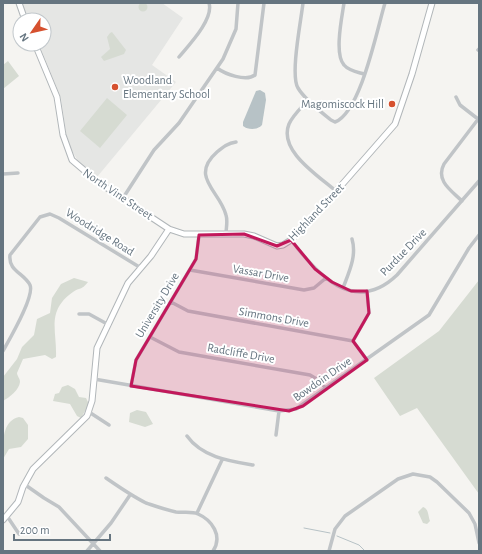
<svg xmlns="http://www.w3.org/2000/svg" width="482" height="554" font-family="'Alegreya Sans',sans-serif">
<rect width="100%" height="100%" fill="#f5f4f1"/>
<path fill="#e5e6e4" d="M22 3H162L183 18 152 65 176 82 97 177 78 161 71 149 66 133 61 98 39 44H44V20H28Z"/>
<path fill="#d6dbd2" d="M138.5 7a4.5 4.5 0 1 1 9 0a4.5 4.5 0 1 1-9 0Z
M110 33 112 32 126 50 124 54 104 61 101 57 110 49 107 37Z
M8 61 19 76 3 89V65Z
M107 98 127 115 100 148 80 131Z
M74 278 88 282C81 291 80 287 73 292 46 311 57 330 56 357L52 359 45 355 23 359 17 373C17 376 20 378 20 382 19 390 10 397 3 401V377L17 359 22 347 34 335 37 319 50 313 52 298 61 284Z
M479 280V494L417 408 400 416 374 378 439 331Z
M68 385 75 389 79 397 86 398 89 404 81 418 77 416 70 404 53 401 55 394 59 393 62 387Z
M137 410 146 412 153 424 145 427 129 422 130 413Z
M19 417 23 418 28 425V439L21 447 9 449 3 459C3 445 1 421 19 417Z
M423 507C429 509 428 516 430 521L427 524 423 523 418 512Z"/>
<path fill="#b7c2c6" d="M260 90 265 93 266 100 262 125C258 130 248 130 243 126V122L256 91Z"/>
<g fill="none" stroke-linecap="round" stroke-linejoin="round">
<path stroke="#b7c2c6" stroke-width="1" d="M304 528 330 533
M337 536 359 545 365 551"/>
<defs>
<path id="secondary" d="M19 3 25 20
M35 44 57 97 63 135 72 160 98 182 169 229
M3 520 18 502 23 487 33 469 87 416 92 401 97 348 128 283 151 256 169 229 184 234H244L254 236 277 246 283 245 291 240 318 212 395 124 412 74 432 3"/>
</defs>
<use href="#secondary" stroke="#b1b6b9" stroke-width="7"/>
<path stroke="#c0c4c7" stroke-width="3.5" d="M303 3C301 21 290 75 298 88 305 100 320 111 331 120L335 122C361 112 377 29 385 3
M344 3C342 17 334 54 344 65 349 71 357 72 364 74
M478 50 479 49
M179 57C189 45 214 19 209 3
M217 68C225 74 246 82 255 75L264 3
M456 97 460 105 478 119
M308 100C302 107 293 115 289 124 278 151 319 176 337 192
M3 174 18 173
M123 198 154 150 179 123 223 59 236 29 238 3
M462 201C452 191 435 181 444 164L479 118
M226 234C226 228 228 221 226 215 220 191 189 177 217 152 223 147 228 143 236 142
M291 240C317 274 354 316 397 275L479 181
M190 270 304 290 314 288 326 278
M343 288C349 272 357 256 352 239
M171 302 188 311 353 341 367 360
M79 314H89L109 325
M150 337 179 352 310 375 320 381 326 389
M353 341 369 313 367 291
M3 351C9 340 35 296 30 285 24 273 8 271 10 255L40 217 50 214 59 218 141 268
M94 379 279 411 296 409 429 315 469 248 479 235
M131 386 136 360 196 259 199 235
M89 412 109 425
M276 435 279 411
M187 436C202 457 229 461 253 465
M106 478C119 487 132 496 146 503 155 506 166 510 176 512 183 513 192 511 198 514 212 520 223 536 213 551
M24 484 44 498 59 507 100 551
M197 513 222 460
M7 516 19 534
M87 551 111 523 130 495
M329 551 335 529 345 516 398 479 413 474 430 477 437 482 469 513 475 524 479 543"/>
<use href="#secondary" stroke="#fff" stroke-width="5"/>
</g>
<path fill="#c2185b" fill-opacity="0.2" stroke="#c2185b" stroke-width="3" stroke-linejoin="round" d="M244 234 277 246 291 240 315 269 332 282 351 291H367L369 313 353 341 367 360 303 406 289 411 131 386 136 360 196 259 199 235Z"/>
<g fill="#d6512f" stroke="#fff" stroke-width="1.5">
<circle cx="115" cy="87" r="4"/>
<circle cx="392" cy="104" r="4"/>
</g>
<g text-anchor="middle" stroke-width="4" stroke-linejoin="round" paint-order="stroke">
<g font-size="12" fill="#667580" stroke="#fff" text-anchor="start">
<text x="123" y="84">Woodland<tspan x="123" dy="14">Elementary School</tspan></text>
<text x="384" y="108" text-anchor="end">Magomiscock Hill</text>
</g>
<g font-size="12" fill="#667580" stroke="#fff">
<text transform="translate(118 194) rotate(34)" y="4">North Vine Street</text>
<text transform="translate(316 212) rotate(-46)" y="4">Highland Street</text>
<text transform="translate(100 232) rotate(32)" y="4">Woodridge Road</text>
<text transform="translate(403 252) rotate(-46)" y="4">Purdue Drive</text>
<text transform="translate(261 273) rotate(10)" y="4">Vassar Drive</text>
<text transform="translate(157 305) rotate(-59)" y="4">University Drive</text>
<text transform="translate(274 317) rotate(10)" y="4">Simmons Drive</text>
<text transform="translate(241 353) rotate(10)" y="4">Radcliffe Drive</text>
<text transform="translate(322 379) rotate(-35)" y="4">Bowdoin Drive</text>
</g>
</g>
<rect width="482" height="554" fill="none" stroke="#667580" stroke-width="8"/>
<g transform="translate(32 32) rotate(236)"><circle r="19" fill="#ffffff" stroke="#c2c8cc"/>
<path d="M0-3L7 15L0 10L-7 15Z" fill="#d6512f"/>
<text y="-6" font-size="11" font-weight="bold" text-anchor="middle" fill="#667580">N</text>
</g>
<path d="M14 534v6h96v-6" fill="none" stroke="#667580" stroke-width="2"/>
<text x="20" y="534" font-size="12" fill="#667580" stroke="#ffffff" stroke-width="3" paint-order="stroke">200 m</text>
</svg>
